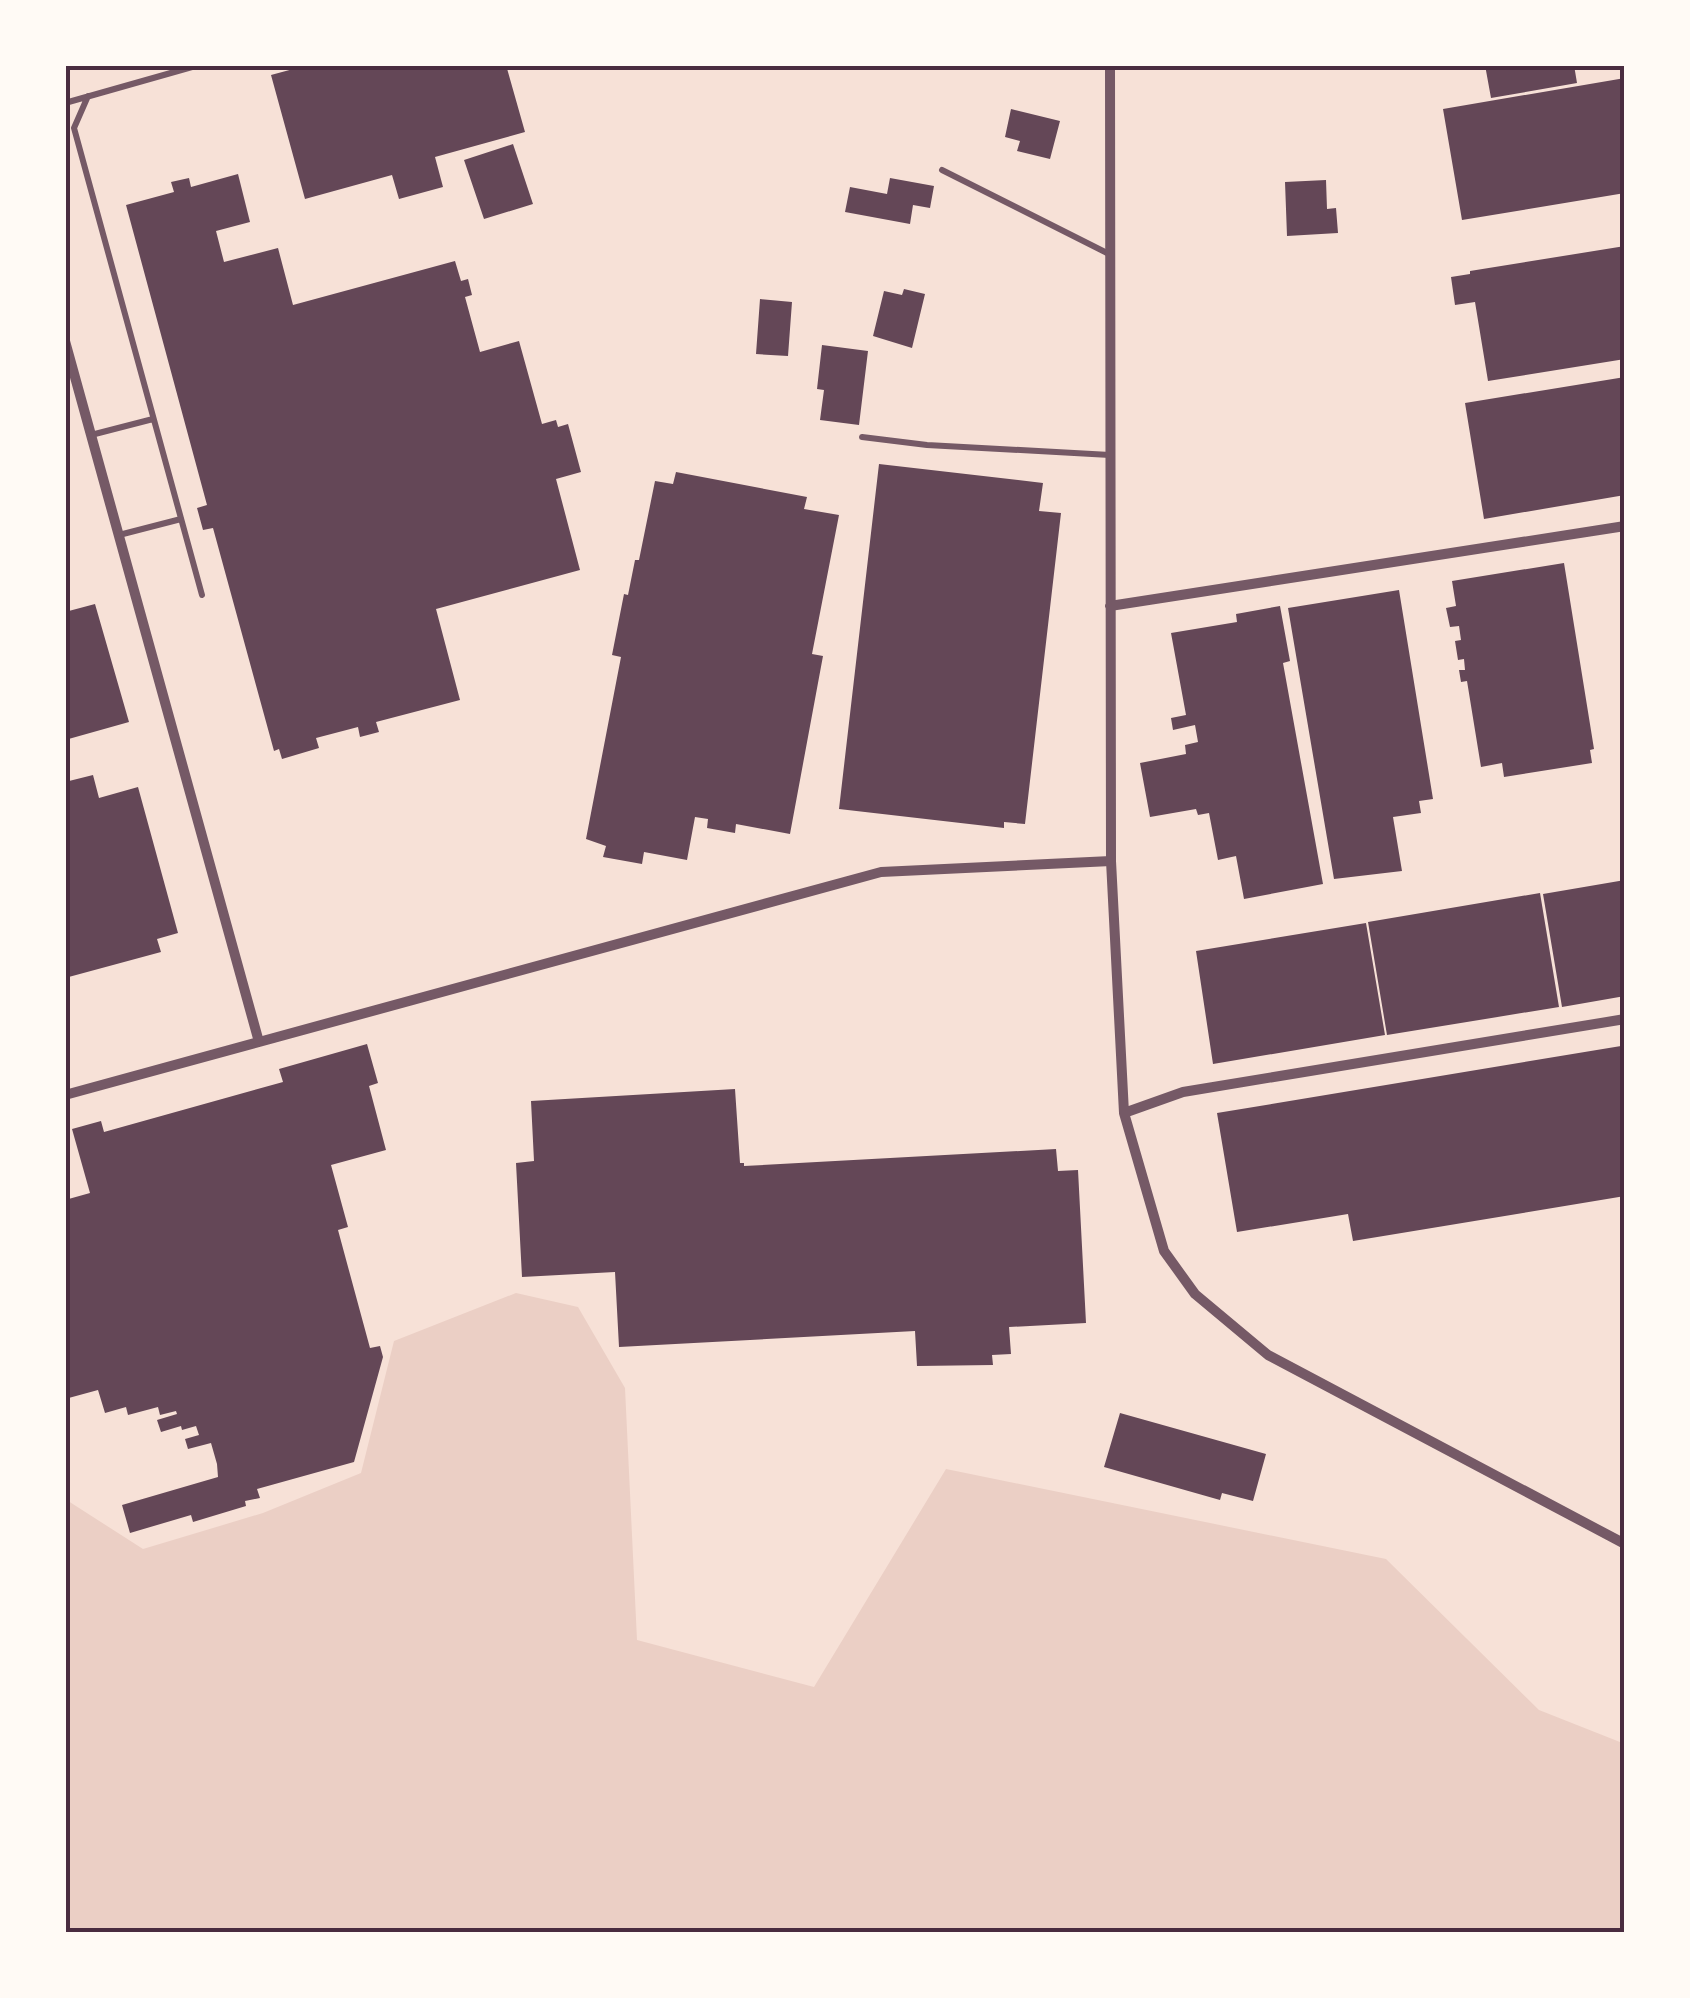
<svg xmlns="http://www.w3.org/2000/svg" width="1690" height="1998" font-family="Helvetica,sans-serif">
<rect width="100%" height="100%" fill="#f7e1d7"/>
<path fill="#ebcfc5" d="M516 1293 578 1307 625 1388 637 1640 814 1687 946 1469 1386 1559 1539 1710 1625 1744V1933H65V1499L143 1549 263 1513 361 1473 394 1341Z"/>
<path fill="#644757" d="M308 65H506L525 132 435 157 443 187 399 199 392 175 305 199 271 75Z
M1485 65H1574L1577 83 1491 98Z
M1625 78V193L1462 220 1443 109Z
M1011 109 1060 121 1050 159 1017 151 1020 141 1005 137Z
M513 144 533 204 484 219 464 160Z
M238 174 250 222 216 231 224 262 278 248 293 305 455 261 461 281 468 279 472 295 465 297 480 352 519 341 542 424 556 420 558 427 568 424 581 472 556 479 580 570 436 609 460 700 376 722 379 732 360 737 358 727 316 738 319 748 282 759 279 749 274 751 213 528 203 530 197 508 207 505 126 205 174 192 171 182 189 178 191 187Z
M890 178 934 186 930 208 913 205 910 224 845 212 850 187 887 194Z
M1326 180 1327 209 1336 208 1338 233 1287 236 1285 182Z
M1625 246V359L1488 381 1475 302 1455 305 1451 277 1470 274V271Z
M904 289 925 294 912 348 873 336 884 291 902 295Z
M760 299 792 302 788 356 756 354Z
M822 345 868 351 859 425 820 420 824 390 817 389Z
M1625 377V495L1484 519 1465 403Z
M879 464 1043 483 1039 511 1061 513 1025 824 1004 822V828L839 809Z
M676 472 807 497 804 509 839 515 812 654 823 656 790 834 736 824 735 833 707 828 708 819 695 817 687 860 644 852 642 864 603 857 606 846 586 839 621 657 612 655 624 594 628 595 635 560H639L655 481 673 484Z
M1564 563 1594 749 1590 750 1592 763 1504 777 1502 763 1481 767 1467 681 1461 682 1459 670H1465L1464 659 1458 660 1455 641 1461 640 1459 626 1450 627 1446 608 1456 606 1452 581Z
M1399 590 1433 799 1419 801 1421 813 1393 817 1402 871 1334 879 1288 608Z
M95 604 129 722 65 740V612Z
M1280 606 1290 661 1283 663 1323 884 1244 899 1236 856 1218 860 1209 813 1198 815 1196 809 1150 817 1140 763 1186 754 1185 745 1198 742 1195 725 1173 730 1171 718 1186 715 1171 633 1237 622 1236 614Z
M93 775 99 798 138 787 178 933 157 939 161 952 65 978V782Z
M1625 880V996L1562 1007 1543 894Z
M1540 893 1559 1007 1387 1035 1368 922Z
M1366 923 1385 1035 1213 1064 1196 951Z
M367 1044 378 1083 369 1086 386 1150 331 1165 348 1227 338 1230 370 1348 380 1346 383 1357 354 1462 257 1489 260 1498 245 1501 246 1506 193 1522 191 1515 130 1533 122 1505 218 1477 217 1464 211 1443 188 1449 185 1439 199 1435 196 1426 182 1430 181 1426 161 1432 157 1420 177 1414 176 1411 160 1415 158 1407 128 1415 126 1407 105 1413 98 1390 65 1399V1200L90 1193 72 1129 101 1121 104 1132 283 1082 279 1069Z
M1621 1046 1625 1069V1196L1353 1241 1348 1214 1237 1232 1217 1113Z
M735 1089 740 1163H744V1166L1056 1149 1058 1171 1078 1170 1086 1323 1009 1327 1011 1354 992 1355 993 1365 917 1366 915 1331 619 1347 615 1272 522 1277 516 1163 534 1161 531 1101Z
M1120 1413 1266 1454 1253 1501 1222 1493 1220 1500 1104 1467Z"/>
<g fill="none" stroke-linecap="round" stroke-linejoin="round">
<path stroke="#755966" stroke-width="6" d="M88 96 74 128 202 595
M65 103 199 65
M942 170 1109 254
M91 435 153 419
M862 437 927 445 1110 455
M119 535 181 519"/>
<path stroke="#755966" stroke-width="10" d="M1110 65 1111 861 1124 1113 1164 1251 1195 1294 1268 1355 1625 1544
M65 341 259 1042
M1110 606 1625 526
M65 1095 881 872 1111 861
M1124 1113 1183 1092 1625 1019"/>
</g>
<rect width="1690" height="1998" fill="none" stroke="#fffaf5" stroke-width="135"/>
<rect x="68" y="68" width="1554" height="1862" fill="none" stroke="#4a2c40" stroke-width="4"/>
</svg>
